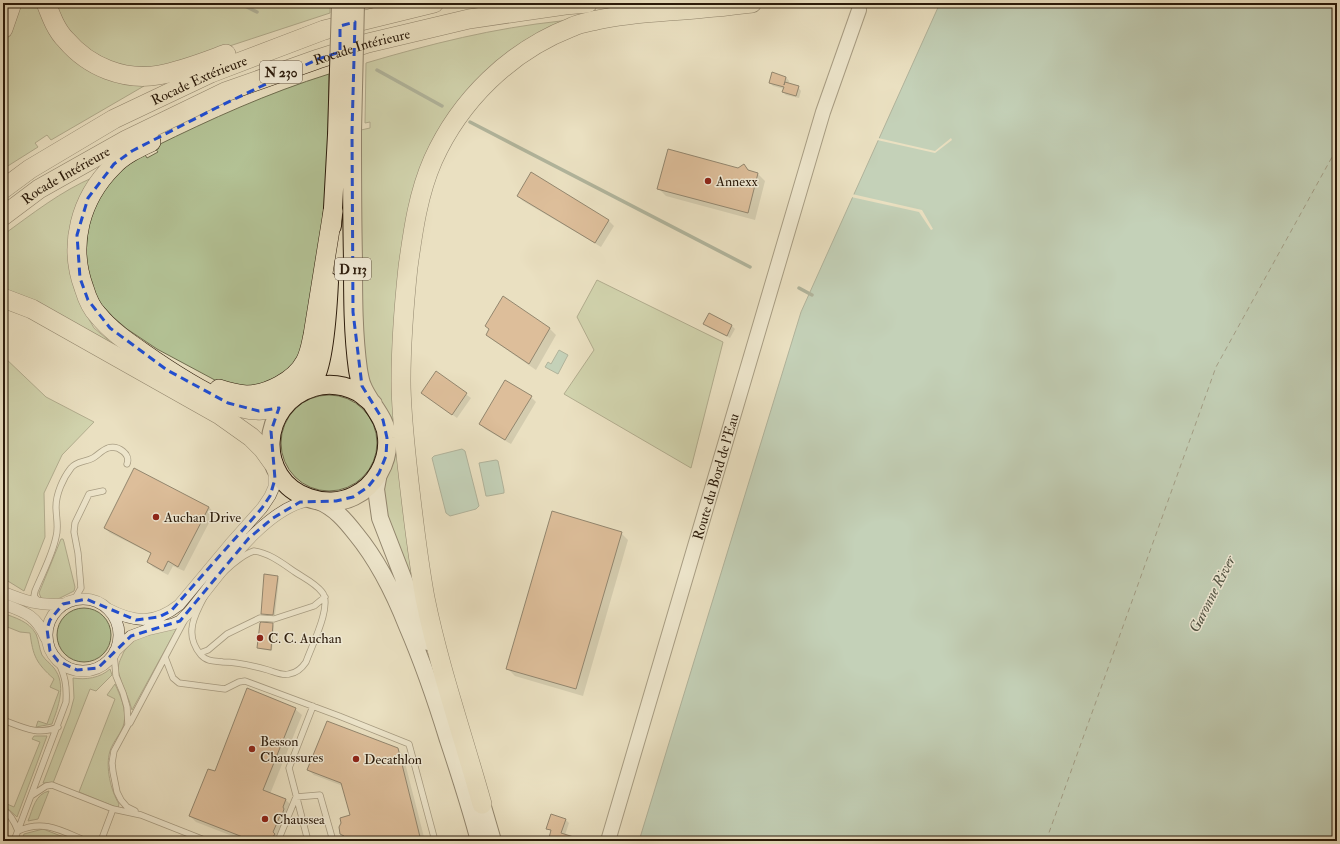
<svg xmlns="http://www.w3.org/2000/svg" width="1340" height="844" font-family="'IM FELL Double Pica',serif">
<rect width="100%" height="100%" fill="#eae0c1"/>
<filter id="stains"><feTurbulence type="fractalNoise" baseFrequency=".005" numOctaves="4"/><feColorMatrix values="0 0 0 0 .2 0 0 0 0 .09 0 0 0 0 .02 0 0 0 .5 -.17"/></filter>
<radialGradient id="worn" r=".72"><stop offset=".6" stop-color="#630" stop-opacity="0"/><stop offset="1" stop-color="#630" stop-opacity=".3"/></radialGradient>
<path fill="#b4c396" stroke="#6f6e50" d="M18 3H39L48 26 147 83 144 86 51 140 47 135 35 143 38 147 3 169V47Z
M55 3H330V13L193 58 161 67H128L105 61 84 47 68 30Z
M561 21H570L457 107 399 290 419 598 383 507 384 480 391 469 396 453V437L392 418 382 403 370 390 367 380 361 309 360 208 361 130 370 128V122L365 123 366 63C430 44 494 28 561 21Z
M329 74 328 141 324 212 304 357 261 389 226 386 157 349 127 329 113 317 101 304 93 290 87 270 84 249 86 226 96 200 123 166 144 153 147 158 158 152 154 147C211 119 268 93 329 74Z
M94 177 82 197 83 309 94 328 113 344 3 291V235C32 214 61 191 94 177Z
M597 280 723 342 691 468 564 394 594 350 577 317Z
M3 356 46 397 94 422 62 455 44 493 45 537 24 591 3 578Z
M281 443a48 48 0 1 1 96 0a48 48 0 1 1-96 0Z
M61 539H63L64 542 75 587 74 591 52 602 42 600 39 593Z
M57 635a27 27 0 1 1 54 0a27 27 0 1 1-54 0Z
M3 613C15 618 29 621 36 634 39 641 39 648 42 655 46 661 50 663 54 668 67 685 58 707 52 724L36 727 38 721 47 724 59 691 50 687 54 679C36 663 33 656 30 633L20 632 5 626 3 630Z
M177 628 132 710C129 697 122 687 119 674 117 668 119 662 122 656 130 634 156 633 177 628Z
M110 669 112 675 96 691 90 689 53 783H43L70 713 74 698 73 678C86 680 100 678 110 669Z
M115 684C120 695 127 710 124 723 122 733 113 741 110 751 105 767 111 791 119 804L118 808 79 792 115 699 107 695Z
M34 736H47L17 817 6 807 7 804 14 807 40 742 32 739Z
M49 791 38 819 28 821C33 809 35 794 49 791Z
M43 829 66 838 65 841H21L24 834Z"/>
<path fill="#98beae" stroke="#6c7c6c" d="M940 3H1337V841H639L801 312Z
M559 350 568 355 558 374 545 367 548 362 551 364Z
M462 449 465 451 479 506 476 509 450 516 446 513 432 458 434 456Z
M496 460 498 461 504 490V493L488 496H486L479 463Z"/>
<path fill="#eae0c1" d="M938 3H1249L936 8Z
M878 138 935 151 951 138 952 140 935 153 877 140Z
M852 194 922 210 933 229 931 230 919 212 851 197Z"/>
<path fill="#0003" d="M772 74 786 77 789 81 788 84 798 87 801 91 799 98 786 95 783 92 784 89 773 86 770 83Z
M744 165 751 172 758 174 765 181 755 220 666 196 659 189 738 169Z
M518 196 608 220 614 226 601 247 523 201Z
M709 315 732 326 735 329 730 338 708 327 705 324Z
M486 326 550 329 556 335 536 370 494 341 487 335 490 330Z
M437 373 471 398 457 418 427 397Z
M531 397 536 402 511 444 485 429 480 424Z
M209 507 214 513 184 571 173 566 168 575 153 567 148 562 152 554 110 533 105 528Z
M621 533 628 540 583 696 515 676 508 669Z
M277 577 279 578 275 615H263L262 613Z
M273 624 274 626 272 651 260 649 258 648Z
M295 709 302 715 270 794 286 800 292 806 281 841H245L196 822 190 816 215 773Z
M397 749 403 755 425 841H347L351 816 343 786 314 775 308 770Z
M566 820 569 823 565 835 570 841H553L550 838 552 832 547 828Z"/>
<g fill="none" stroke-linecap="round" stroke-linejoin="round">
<path stroke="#6c7c6c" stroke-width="3.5" d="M239 3 257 12
M377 70 442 106
M470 122 750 267
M799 288 812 295"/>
<path stroke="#505343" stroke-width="1" stroke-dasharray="5 4" stroke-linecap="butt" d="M1046 841 1216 367 1337 148"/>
</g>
<path fill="#ce956b" stroke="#2a1a0a" d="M772 72 786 77 784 85 785 82 799 86 796 96 782 92 784 87 769 83Z
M668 149 738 168 744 164 748 170 758 173 748 213 657 189Z
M531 172 609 220 595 243 517 196Z
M503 296 550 328 529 364 486 335 489 329 485 326Z
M709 313 732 325 727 336 703 324Z
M436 371 467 393 452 415 421 393Z
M505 380 532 396 505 440 479 424Z
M134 468 209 507 178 567 168 561 163 571 147 562 151 553 104 528Z
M552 511 622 532 576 689 506 669Z
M264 574 278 576 273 615 261 614Z
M261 622 273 623 271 650 257 648 260 623Z
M247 688 296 708 263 790 286 799 283 807 284 809 282 815 280 816 273 832 275 834 270 841H253L189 816 208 769 215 771Z
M327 721 398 748 421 841H346L344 836 340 834 339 827 341 823 340 818 350 815 341 783 307 770Z
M551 814 566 819 561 833 580 839 579 841H556L549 838 551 830 546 829Z"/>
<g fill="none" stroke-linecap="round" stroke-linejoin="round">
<defs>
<path id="service" d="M254 551C269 553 282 563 295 572 304 578 315 583 322 592 333 605 311 647 306 662 302 668 297 673 289 674 282 676 275 672 268 670 254 666 239 662 223 662 215 661 207 662 201 655 195 648 191 638 192 629 192 618 206 592 213 583 222 573 242 554 254 551Z
M74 600 81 588 78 553 74 532 75 523 89 494 103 491
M39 602 34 596 35 591C42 574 52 556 56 537 59 527 56 517 56 507 56 494 63 478 71 468 76 461 86 462 93 458 98 455 102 450 108 448 118 445 131 454 127 464
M200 653 208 650 227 634 260 618 274 619 314 606 325 597
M114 654 116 676 123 693 127 707 128 725 114 751 112 763 113 772 117 792 121 800 127 807 135 811
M165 657 173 678 179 683 225 689 239 682 245 681 339 716 409 744 435 841
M3 720C22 727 38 736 58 727
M130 723 184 621
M31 796 46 786 52 785 113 809 141 815 207 841
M3 810C11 814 15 823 18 831 44 819 62 831 86 841
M14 841 66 702C67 685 65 676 58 661
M101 841 113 809
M278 841 296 797 320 795 333 841
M308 841 289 768 313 706"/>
<path id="minor" d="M3 592C25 601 39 606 63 604
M47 635a36 36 0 1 1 72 0a36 36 0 1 1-72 0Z
M3 604C25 612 36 615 46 638
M108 609C135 623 155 624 179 605L230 544 262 508 270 496 274 487V469
M115 651 131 636 147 630 173 624 180 621 188 613C218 577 264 506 312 500"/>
<g id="tertiary">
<path id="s1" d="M608 841 823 112 859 10"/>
</g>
<path id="secondary" d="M379 473 376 489 380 518 428 642
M318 501C335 508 345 520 356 534 379 562 394 593 407 626 423 663 436 701 448 740 459 773 470 807 479 841
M479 793 493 841"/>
<path id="primary" d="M352 131C352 174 352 217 353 260 353 297 353 334 358 370 359 375 360 382 362 386 369 404 386 417 387 438 389 462 375 486 354 496 340 503 323 503 309 498 255 480 259 403 314 387 328 383 344 385 358 392 363 395 368 400 373 404
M332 226 337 135
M303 390C307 386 311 383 314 379 325 364 328 302 329 282"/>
<g id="trunk">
<path d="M46 3C51 16 56 30 66 40 89 67 124 81 159 75 182 71 204 62 226 54"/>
<path d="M3 29 12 3"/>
<path d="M151 142C138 148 123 155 113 166 80 199 68 245 84 288 87 298 91 308 98 315 110 330 126 341 142 352 169 371 198 390 228 403 237 407 247 410 257 410 268 411 277 407 286 402"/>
<path id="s2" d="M3 189 30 169 114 119 211 73 324 30 434 3"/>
<path id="s3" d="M3 216 39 189 126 140 225 92 318 59 368 43 469 19 565 5 588 3"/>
<path d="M3 298 32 309 220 415 251 437 263 449 273 463"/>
<path d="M219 389C228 392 236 394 246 395 267 395 295 381 305 362 310 353 311 344 313 335L333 211"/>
<path d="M482 804C463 736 439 667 425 598 417 554 412 509 407 464 404 436 401 408 401 381 401 342 404 305 408 267 413 231 418 194 433 160 460 100 510 51 572 27 580 23 589 22 597 20 633 12 669 12 705 8 721 7 736 5 752 3"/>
</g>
</defs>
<use href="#service" stroke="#5a4c38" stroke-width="7"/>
<use href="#minor" stroke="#5a4c38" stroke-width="12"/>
<use href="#tertiary" stroke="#5a4c38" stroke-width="16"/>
<use href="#secondary" stroke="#2a1a0a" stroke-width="18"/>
<use href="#primary" stroke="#2a1a0a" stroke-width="20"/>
<use href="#trunk" stroke="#2a1a0a" stroke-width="20"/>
<use href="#service" stroke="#f1ebd7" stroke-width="5.5"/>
<use href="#minor" stroke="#f1ebd7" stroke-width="11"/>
<use href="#tertiary" stroke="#f1ebd7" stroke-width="14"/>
<use href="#secondary" stroke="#f1ebd7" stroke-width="16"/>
<use href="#primary" stroke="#eae0c1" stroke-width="18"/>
<use href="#trunk" stroke="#eae0c1" stroke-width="19"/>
<defs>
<path id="primary-bridge" d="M352 131 355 3
M337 135 341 3"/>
</defs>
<use href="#primary-bridge" stroke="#2a1a0a" stroke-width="20" stroke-linecap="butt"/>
<use href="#primary-bridge" stroke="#eae0c1" stroke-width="18"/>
</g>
<path d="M0 0H1340V844H0ZM355 22 352 131 353 312 362 386 383 420 387 438 386 456 379 473 368 487 353 497 336 501 300 502 273 518 249 538 180 621 131 636 98 668 77 670 58 661 50 651 47 629 50 620 63 604 86 599 136 620 159 617 171 611 262 508 270 496 275 479 271 431 279 408 259 411 228 403 167 370 110 328 88 300 80 278 77 235 88 198 114 164 132 151 216 108 318 59 340 52V26Z" fill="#eae0c1" fill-opacity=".55" fill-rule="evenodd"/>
<path fill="none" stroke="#1d4ed8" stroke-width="3" stroke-dasharray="8 5" stroke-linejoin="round" d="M355 22 352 131 353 312 362 386 383 420 387 438 386 456 379 473 368 487 353 497 336 501 300 502 273 518 249 538 180 621 131 636 98 668 77 670 58 661 50 651 47 629 50 620 63 604 86 599 136 620 159 617 171 611 262 508 270 496 275 479 271 431 279 408 259 411 228 403 167 370 110 328 88 300 80 278 77 235 88 198 114 164 132 151 216 108 318 59 340 52V26Z"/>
<g fill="#8f2418" stroke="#f1ebd7" stroke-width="1.5">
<circle cx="708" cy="181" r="4"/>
<circle cx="156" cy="517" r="4"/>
<circle cx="260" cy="638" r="4"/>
<circle cx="252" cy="749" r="4"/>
<circle cx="356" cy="759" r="4"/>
<circle cx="265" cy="819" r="4"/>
</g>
<g text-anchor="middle" stroke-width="3" stroke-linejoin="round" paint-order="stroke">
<g fill="#f1ebd7" stroke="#665948" stroke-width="1">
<rect x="260" y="61" width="42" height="22" rx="3"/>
<rect x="335" y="258" width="36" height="22" rx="3"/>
</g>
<g font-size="13" font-weight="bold" fill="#2a1a0a">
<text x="281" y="77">N 230</text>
<text x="353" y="274">D 113</text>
</g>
<g font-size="14" fill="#2a1a0a" stroke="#f1ebd7">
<text dy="5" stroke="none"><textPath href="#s3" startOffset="399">Rocade Intérieure</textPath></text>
<text dy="5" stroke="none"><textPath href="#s2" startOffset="225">Rocade Extérieure</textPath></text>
<text dy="5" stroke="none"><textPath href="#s3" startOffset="75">Rocade Intérieure</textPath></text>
<text dy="5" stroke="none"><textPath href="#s1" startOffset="380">Route du Bord de l'Eau</textPath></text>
</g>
<g font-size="14" fill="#2a1a0a" stroke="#f1ebd7" text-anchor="start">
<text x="716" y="186">Annexx</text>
<text x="164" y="522">Auchan Drive</text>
<text x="268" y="643">C. C. Auchan</text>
<text x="260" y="746">Besson<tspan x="260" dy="16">Chaussures</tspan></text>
<text x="364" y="764">Decathlon</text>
<text x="273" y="824">Chaussea</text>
</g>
<g font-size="15" font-style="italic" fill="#505343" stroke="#f1ebd7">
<text transform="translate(1212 594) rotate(-63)" y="5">Garonne River</text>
</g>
</g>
<rect width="1340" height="844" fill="none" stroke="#eae0c1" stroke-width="16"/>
<rect x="4" y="4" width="1332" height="836" fill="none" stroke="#2a1a0a" stroke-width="2"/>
<rect x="8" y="8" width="1324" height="828" fill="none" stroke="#2a1a0a"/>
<rect width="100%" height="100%" filter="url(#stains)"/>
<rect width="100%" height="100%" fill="url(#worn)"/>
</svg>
